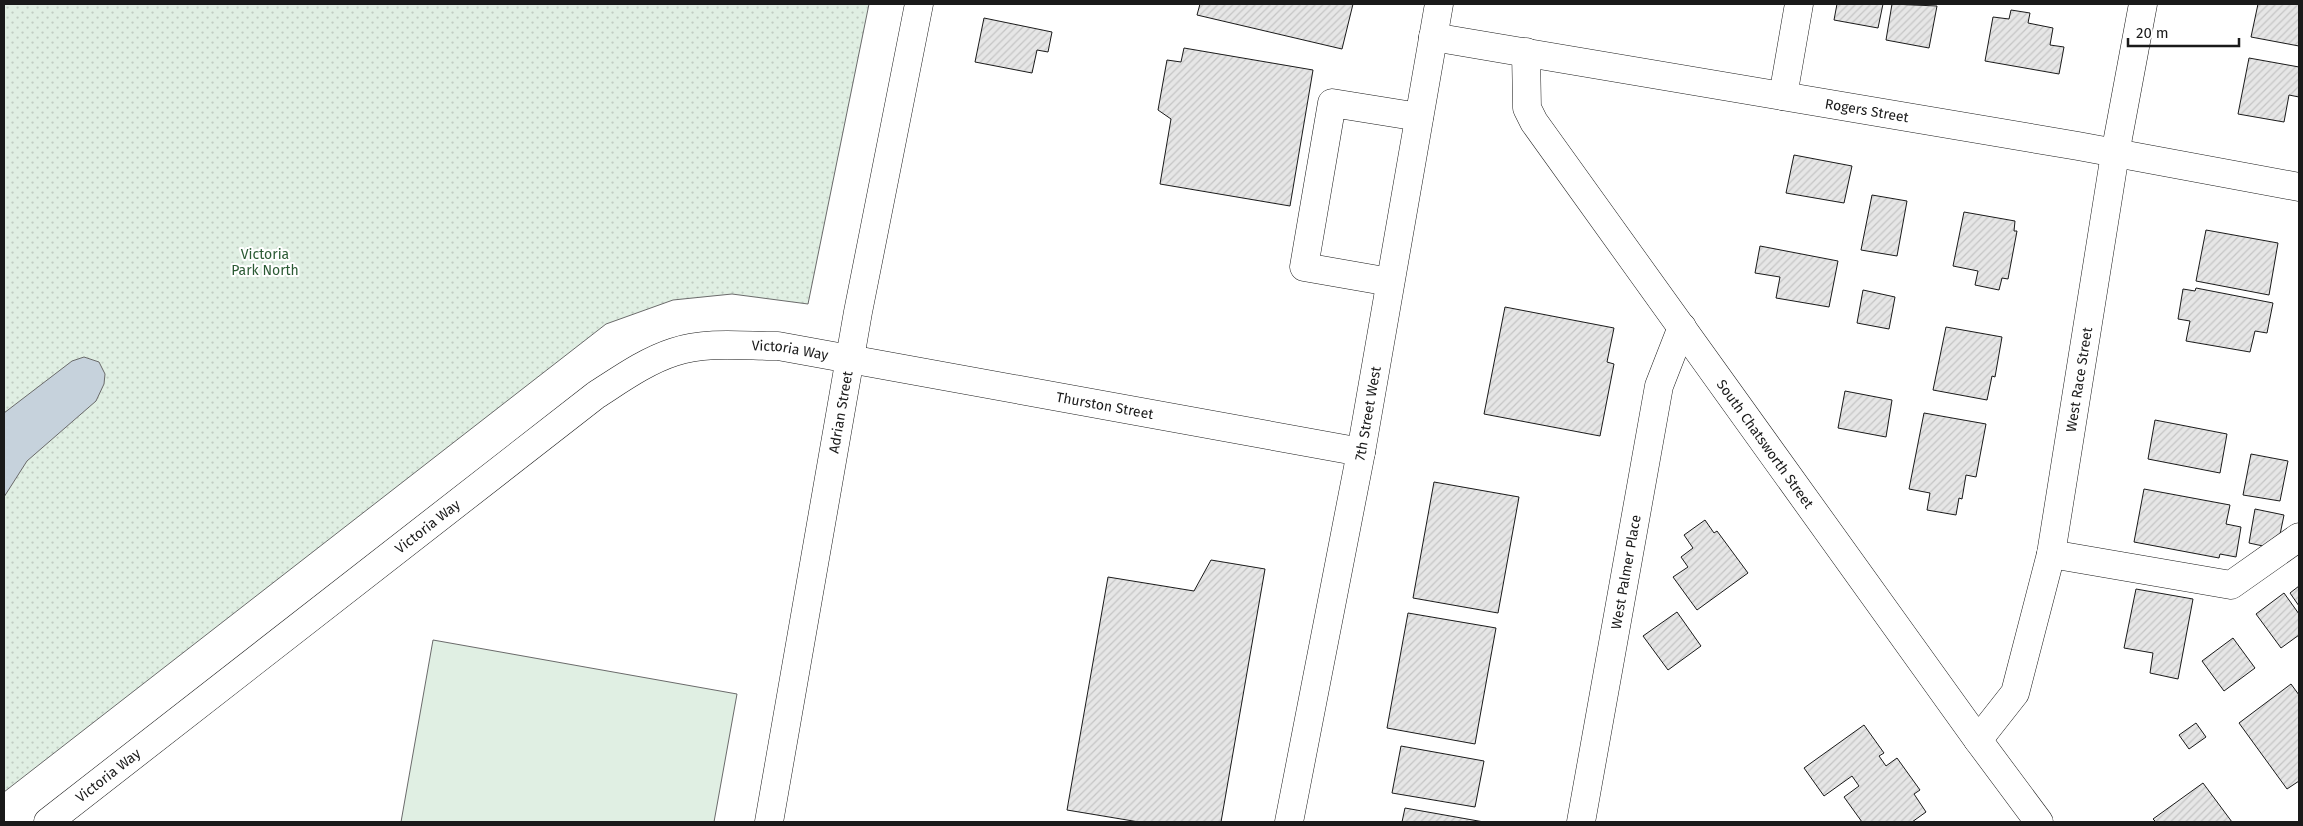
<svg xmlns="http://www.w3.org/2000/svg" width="2303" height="826" font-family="'Fira Sans',sans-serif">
<defs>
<pattern id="grass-dots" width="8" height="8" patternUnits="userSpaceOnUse" patternTransform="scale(1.25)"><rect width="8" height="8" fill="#e0efe3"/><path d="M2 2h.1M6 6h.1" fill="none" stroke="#c0ccc2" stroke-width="1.8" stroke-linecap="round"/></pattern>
<pattern id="building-hatch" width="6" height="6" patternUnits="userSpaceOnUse" patternTransform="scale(1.25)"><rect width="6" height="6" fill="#e6e6e6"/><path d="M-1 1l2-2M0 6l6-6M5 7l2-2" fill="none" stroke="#c5c5c5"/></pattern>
</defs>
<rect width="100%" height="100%" fill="#fff"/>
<path fill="url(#grass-dots)" stroke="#6a6a6a" d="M4 4H869L808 304 732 294 673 300 606 324 4 792Z"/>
<path fill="#e0efe3" stroke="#6a6a6a" d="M433 640 737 694 714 822H401Z"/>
<path fill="#c6d2dc" stroke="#6a6a6a" d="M84 357 99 362 105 374 104 384 96 401 27 461 4 497V413L72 361Z"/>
<path fill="url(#building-hatch)" stroke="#1a1a1a" d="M1200 4H1353L1342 49 1197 15Z
M1837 4H1883L1878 28 1834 20Z
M1892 4 1937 6 1929 48 1886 40Z
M2258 4H2299V46L2251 37Z
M2011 10 2030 13 2028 23 2053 28 2050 45 2064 47 2059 74 1985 61 1993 17 2009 19Z
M984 18 1052 32 1048 52 1037 50 1032 73 975 62Z
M1184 48 1313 70 1290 206 1160 184 1171 119 1158 110 1167 60 1181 62Z
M2249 58 2299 67V97L2289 95 2284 122 2238 114Z
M1794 155 1852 166 1844 203 1786 193Z
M1872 195 1907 201 1897 256 1861 250Z
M1964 212 2015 221 2014 231H2017L2008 279 2002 278 1999 290 1975 285 1978 271 1953 266Z
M2206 230 2278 243 2269 295 2196 281Z
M1760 246 1838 261 1829 307 1776 298 1780 277 1755 273Z
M2196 288 2273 303 2267 333 2255 331 2250 352 2186 341 2190 321 2178 319 2183 289 2195 291Z
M1863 290 1895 297 1889 329 1857 323Z
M1505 307 1614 328 1607 362 1614 364 1600 436 1484 414Z
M1946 327 2002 337 1995 377 1992 376 1987 400 1933 390Z
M1845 391 1892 400 1886 437 1838 428Z
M1924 413 1986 424 1976 477 1966 475 1962 499 1959 498 1956 515 1927 510 1930 493 1909 489Z
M2155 420 2227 434 2220 473 2148 459Z
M2251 454 2288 461 2280 501 2243 495Z
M1434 482 1519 497 1498 613 1413 598Z
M2144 489 2230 505 2226 524 2241 527 2236 557 2220 554 2219 558 2134 542Z
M2255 509 2284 515 2277 549 2249 543Z
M1705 520 1714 533 1717 531 1748 573 1697 610 1673 577 1688 567 1681 557 1693 548 1684 535Z
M1211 560 1265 569 1221 822H1139L1067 810 1108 577 1194 591Z
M2299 586V606L2290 593Z
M2136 589 2193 599 2178 679 2150 673 2153 653 2124 648Z
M2284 593 2299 614V635L2281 648 2256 614Z
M1677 612 1701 646 1668 670 1643 636Z
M1408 613 1496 628 1475 744 1387 728Z
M2233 638 2255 668 2224 691 2202 661Z
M2291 684 2299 695V781L2287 789 2239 723Z
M2196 723 2206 737 2189 749 2179 735Z
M1864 725 1884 753 1879 756 1886 766 1897 758 1920 790 1914 794 1926 812 1912 822H1862L1844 797 1859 786 1852 776 1824 796 1804 768Z
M1401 746 1484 761 1475 807 1392 793Z
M2203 783 2232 822H2156L2153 819Z
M1405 808 1484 822H1402Z"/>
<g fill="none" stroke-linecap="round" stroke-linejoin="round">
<defs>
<g id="minor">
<path id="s1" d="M1433 37 2078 146 2299 187"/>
<path id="s2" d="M1526 52 1527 108 1534 122 1978 740 2039 822"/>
<path d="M1783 96 1799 4"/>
<path d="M1390 282 1304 267 1332 103 1419 117"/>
<path d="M2051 554 2231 585 2299 537"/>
<path id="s3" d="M1978 740 2015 693 2051 554 2115 154 2143 4"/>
<path id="s4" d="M48 822 596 395C621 379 646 361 674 352 707 341 744 346 778 346L1361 452"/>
<path id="s5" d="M769 822 858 312 919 4"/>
<path id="s6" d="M1581 822 1659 386 1682 327"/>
</g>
<g id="major">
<path id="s7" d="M1289 822 1361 452 1439 4"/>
</g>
</defs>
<use href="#minor" stroke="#1a1a1a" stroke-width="29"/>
<use href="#major" stroke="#1a1a1a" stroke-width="29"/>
<use href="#minor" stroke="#fff" stroke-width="28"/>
<use href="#major" stroke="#fff" stroke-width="28"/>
</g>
<g text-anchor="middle" stroke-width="4" stroke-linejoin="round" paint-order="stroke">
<g font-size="14" fill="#1a1a1a" stroke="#fff">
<text dy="5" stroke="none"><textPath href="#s1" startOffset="440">Rogers Street</textPath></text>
<text dy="5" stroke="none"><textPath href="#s4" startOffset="901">Victoria Way</textPath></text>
<text dy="5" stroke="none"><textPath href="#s3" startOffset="380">West Race Street</textPath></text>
<text dy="5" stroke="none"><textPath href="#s4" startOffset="1221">Thurston Street</textPath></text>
<text dy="5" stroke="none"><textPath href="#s5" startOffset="416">Adrian Street</textPath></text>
<text dy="5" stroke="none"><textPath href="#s7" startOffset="416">7th Street West</textPath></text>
<text dy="5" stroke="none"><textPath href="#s2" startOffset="468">South Chatsworth Street</textPath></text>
<text dy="5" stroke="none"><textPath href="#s4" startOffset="481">Victoria Way</textPath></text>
<text dy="5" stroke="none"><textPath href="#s6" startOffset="254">West Palmer Place</textPath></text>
<text dy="5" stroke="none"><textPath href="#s4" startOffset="76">Victoria Way</textPath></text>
</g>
<g font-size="14" fill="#2b5a34" stroke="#fff">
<text x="265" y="259">Victoria<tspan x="265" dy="16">Park North</tspan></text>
</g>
</g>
<rect width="2303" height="826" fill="none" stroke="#1a1a1a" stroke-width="10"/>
<path d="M2128 38v8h111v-8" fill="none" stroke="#1a1a1a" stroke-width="2.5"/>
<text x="2136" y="38" font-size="15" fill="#1a1a1a" stroke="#ffffff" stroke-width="4" paint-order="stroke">20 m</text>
</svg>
